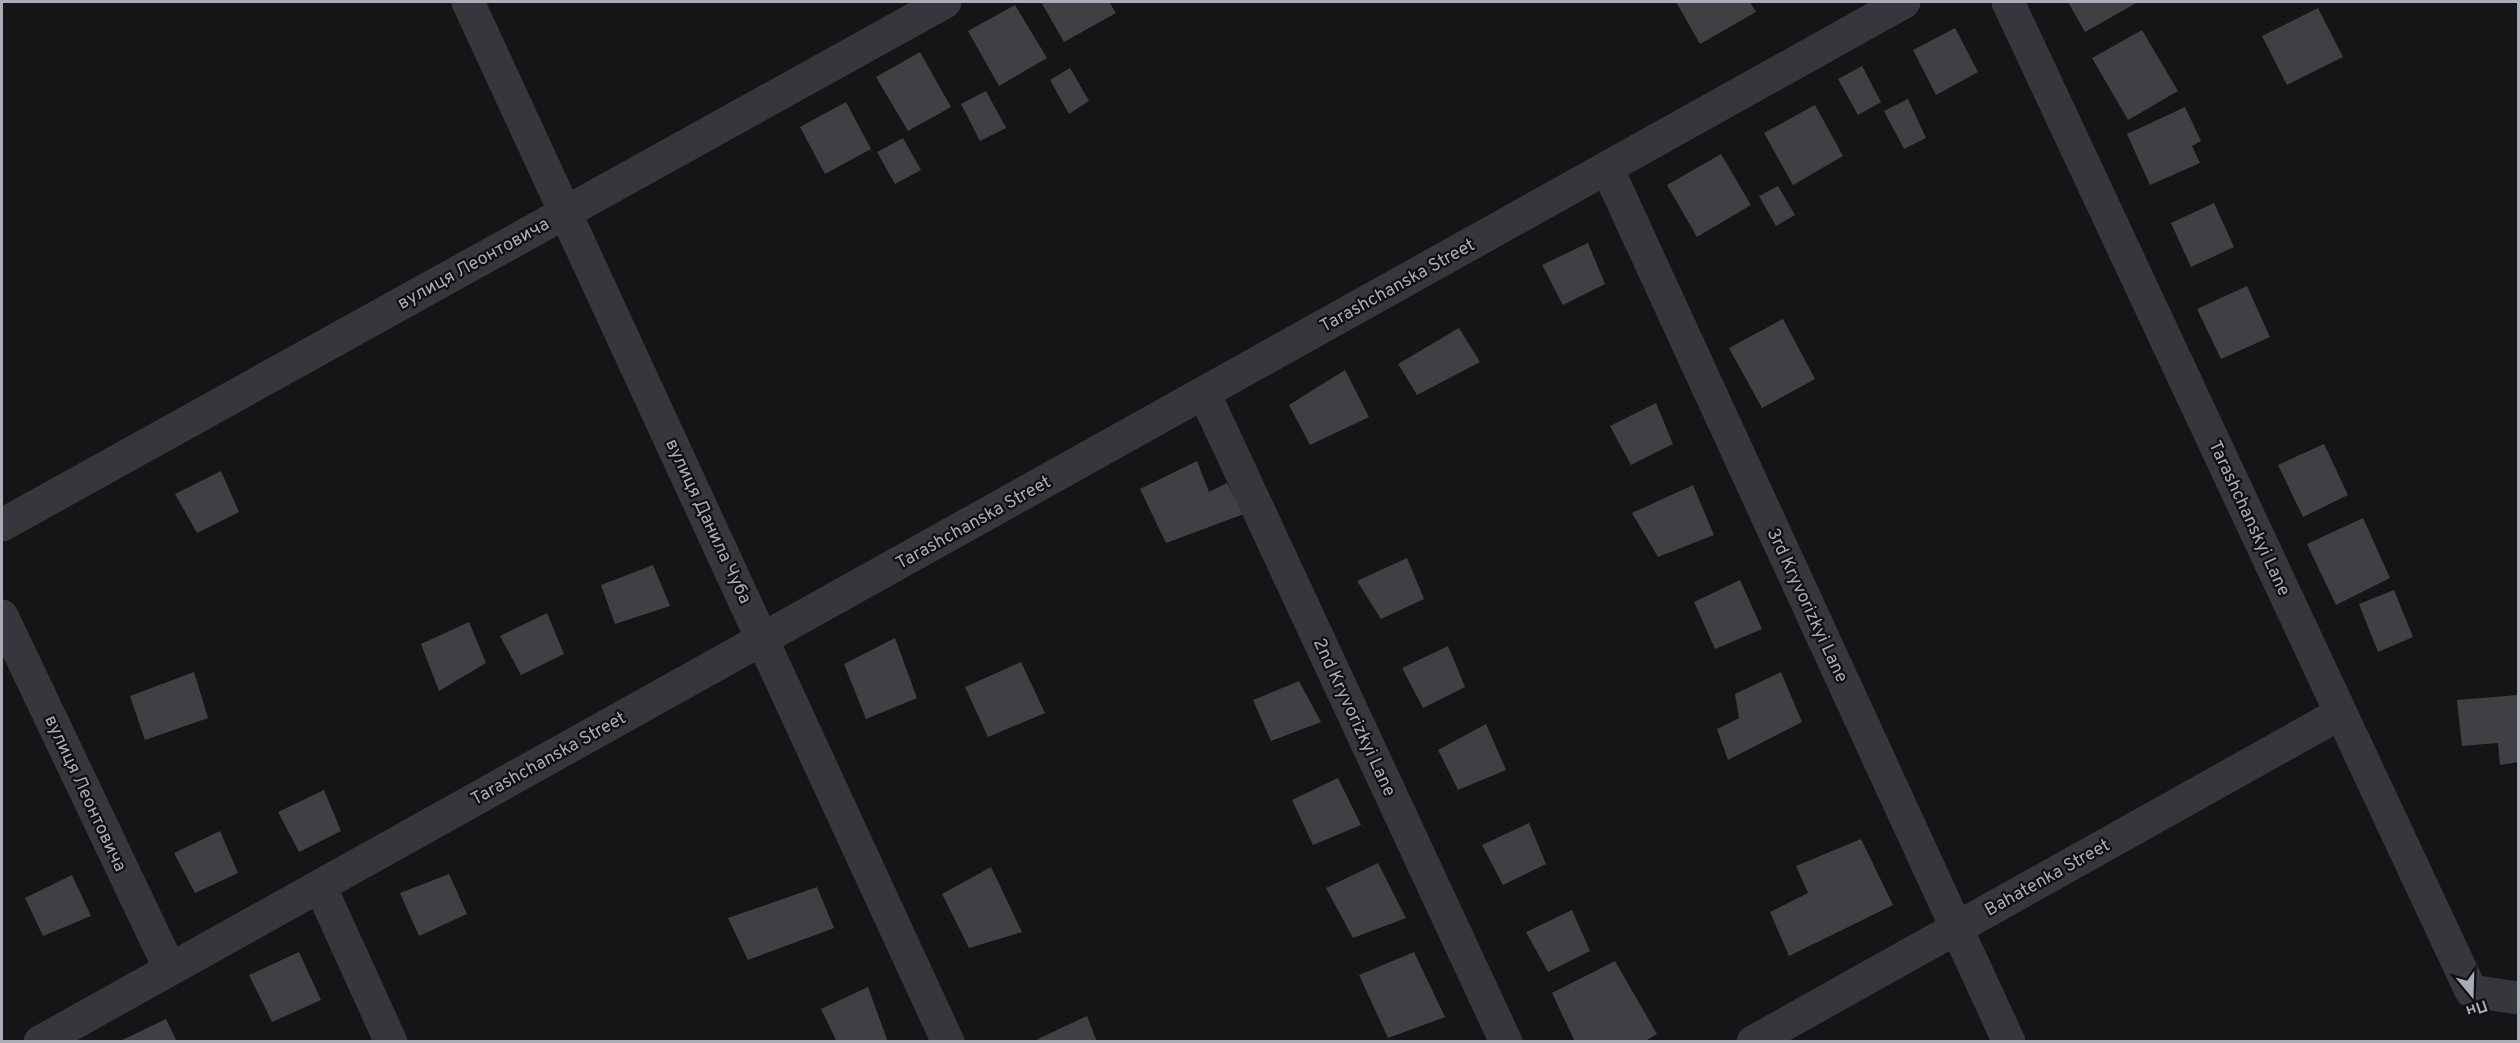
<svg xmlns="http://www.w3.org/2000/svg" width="2520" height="1043" font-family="Overpass,sans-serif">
<rect width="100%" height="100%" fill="#151517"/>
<path fill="#3f4044" d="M1041 2H1109L1116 13 1064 42Z
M1676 2H1750L1756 12 1700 44Z
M2068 2H2138L2085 32Z
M1015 5 1047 58 999 86 968 31Z
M2318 8 2343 57 2287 85 2262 36Z
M1955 28 1978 72 1936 95 1913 50Z
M2142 30 2178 91 2128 120 2092 58Z
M920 52 951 107 908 131 876 77Z
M1862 66 1881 102 1858 115 1838 79Z
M1070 68 1089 101 1069 114 1050 80Z
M986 91 1006 128 980 141 961 104Z
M1908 99 1926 138 1904 149 1884 111Z
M846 102 871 149 825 174 800 127Z
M1815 105 1843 156 1793 185 1764 133Z
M2185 107 2201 141 2192 146 2200 163 2150 185 2127 134Z
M903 138 921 170 895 184 877 152Z
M1721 154 1751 205 1697 237 1667 185Z
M1778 186 1795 215 1776 226 1759 196Z
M2214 203 2234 247 2191 267 2171 223Z
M1588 243 1605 284 1563 305 1542 265Z
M2247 286 2270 337 2221 359 2197 309Z
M1783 319 1815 379 1762 408 1729 348Z
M1459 328 1480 362 1417 395 1398 364Z
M1345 370 1369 417 1310 445 1289 405Z
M1656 403 1673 444 1631 465 1610 426Z
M2324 444 2348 495 2303 517 2278 465Z
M1197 461 1209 492 1227 483 1244 514 1166 543 1140 489Z
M221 471 239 512 197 533 175 494Z
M1693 485 1714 535 1658 557 1632 513Z
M2363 518 2390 578 2336 605 2307 544Z
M1407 558 1424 599 1381 619 1357 581Z
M653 565 670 606 615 624 601 585Z
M1740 580 1762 629 1715 649 1694 602Z
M2394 590 2413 637 2378 652 2359 604Z
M547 613 564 654 521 675 500 636Z
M469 622 486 663 439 691 421 644Z
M895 638 917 698 866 719 844 664Z
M1448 646 1465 687 1423 708 1402 668Z
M1021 662 1045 713 988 737 965 687Z
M194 672 208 718 145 740 130 696Z
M1781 672 1802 722 1728 760 1717 729 1739 718 1735 694Z
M1299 681 1321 722 1271 741 1253 700Z
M2518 695V762L2500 765 2498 743 2462 746 2457 700Z
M1486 724 1506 770 1458 790 1438 750Z
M1338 778 1361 825 1313 845 1292 800Z
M324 790 341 831 299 852 278 812Z
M1529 823 1546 864 1503 885 1482 845Z
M220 831 238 873 195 893 174 853Z
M1861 839 1893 905 1789 956 1770 912 1808 893 1796 866Z
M1378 863 1406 918 1353 938 1326 888Z
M991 867 1022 932 969 948 942 894Z
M449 874 467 914 419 936 400 893Z
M72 875 91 916 43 936 25 898Z
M817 887 834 928 748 960 728 918Z
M1572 910 1590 951 1548 972 1526 932Z
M299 952 321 1000 272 1022 249 975Z
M1414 952 1445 1017 1388 1038 1359 975Z
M1615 961 1657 1034 1644 1042H1575L1552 993Z
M868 987 888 1042H837L821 1009Z
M1087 1016 1097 1042H1034L1040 1038Z
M166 1019 177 1042H118Z"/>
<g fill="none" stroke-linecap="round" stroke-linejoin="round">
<path stroke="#36373c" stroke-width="33" d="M468 2 948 1042
M2008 2 2471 991 2518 998
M1607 168 2009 1042
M1204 393 1506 1042
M2 525 945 2
M2 616 170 969
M320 886 391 1042
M40 1042 1904 2
M1753 1042 2341 713"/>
</g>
<g text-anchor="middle" stroke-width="4.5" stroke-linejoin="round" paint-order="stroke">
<g font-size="18" fill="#a7acb7" stroke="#101012">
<text transform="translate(473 263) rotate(-29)" y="6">вулиця Леонтовича</text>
<text transform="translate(1397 285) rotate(-29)" y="6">Tarashchanska Street</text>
<text transform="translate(2250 518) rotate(65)" y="6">Tarashchanskyi Lane</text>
<text transform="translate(709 521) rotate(65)" y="6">вулиця Данила Чуба</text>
<text transform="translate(973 522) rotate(-29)" y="6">Tarashchanska Street</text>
<text transform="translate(1808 605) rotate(65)" y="6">3rd Kryvorizkyi Lane</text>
<text transform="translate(1355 717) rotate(65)" y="6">2nd Kryvorizkyi Lane</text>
<text transform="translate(548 758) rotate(-29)" y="6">Tarashchanska Street</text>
<text transform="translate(86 793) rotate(65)" y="6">вулиця Леонтовича</text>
<text transform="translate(2047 877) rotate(-29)" y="6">Bahatenka Street</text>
</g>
</g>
<rect width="2520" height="1043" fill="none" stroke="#a7acb7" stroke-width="6"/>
<g transform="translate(2472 995) rotate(161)" stroke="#101012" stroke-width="4.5" paint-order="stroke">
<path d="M0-4.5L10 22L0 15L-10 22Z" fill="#a7acb7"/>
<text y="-9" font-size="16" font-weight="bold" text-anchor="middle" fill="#a7acb7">Пн</text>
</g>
</svg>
